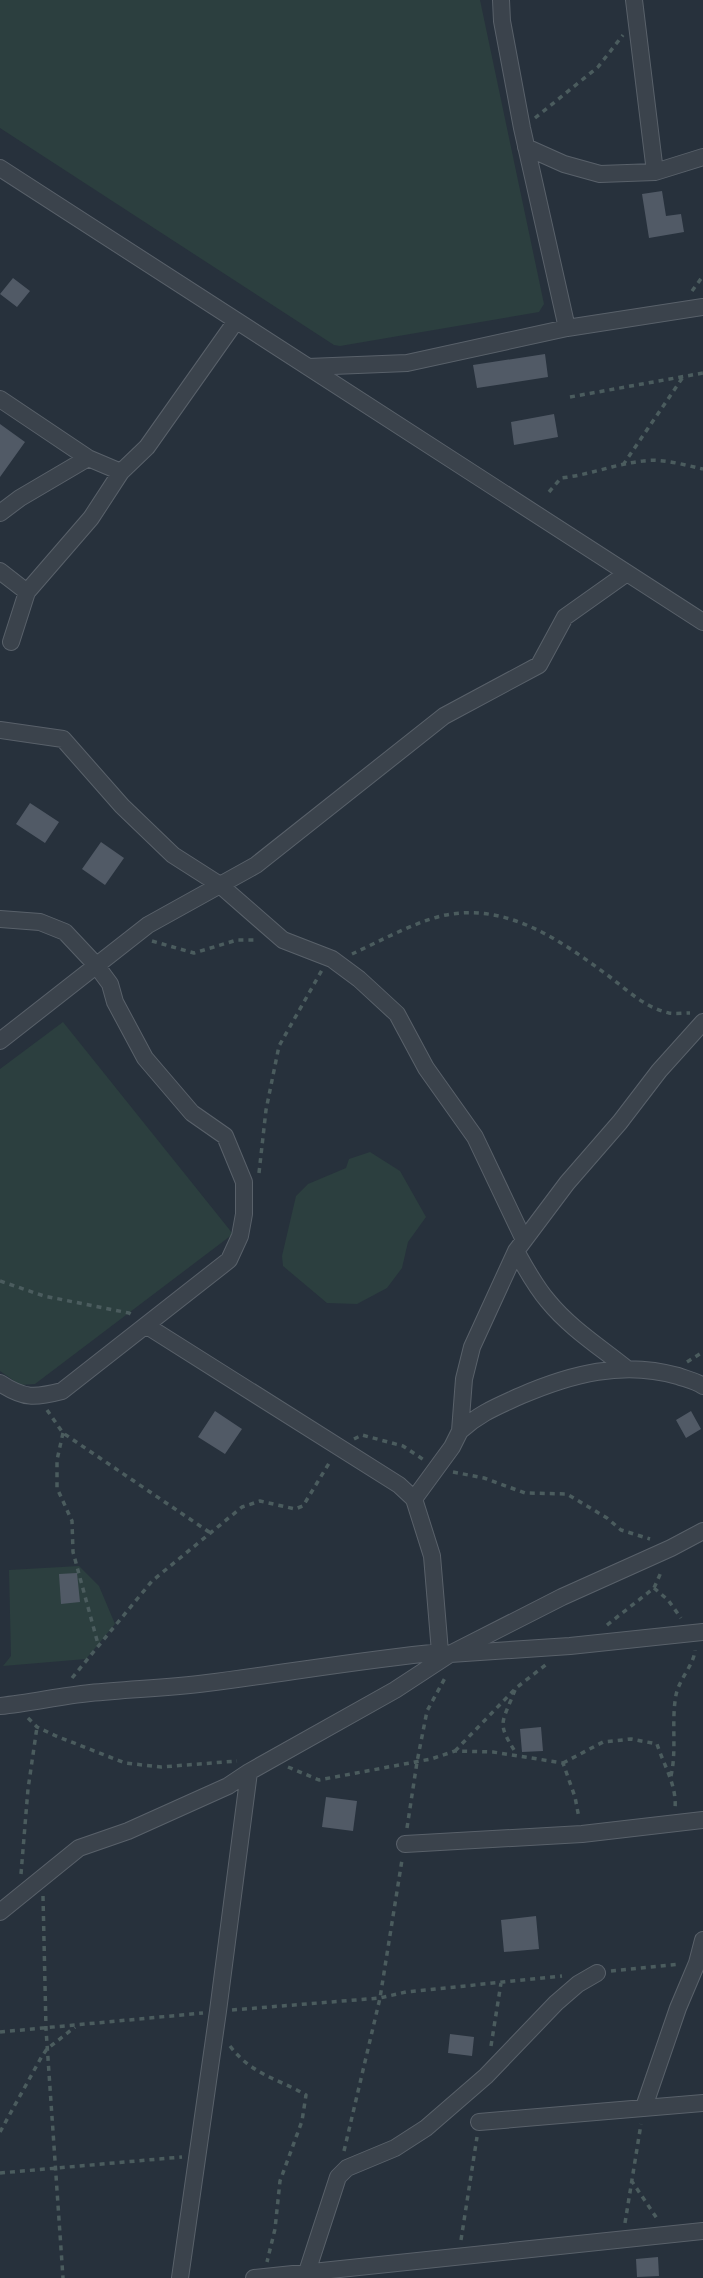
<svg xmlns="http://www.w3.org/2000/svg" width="703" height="2278" font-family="Karla,sans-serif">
<rect width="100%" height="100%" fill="#27313c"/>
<path fill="#2c3f3f" d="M0 0H480L544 304 539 312 340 346 334 345 0 128Z
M63 1022 233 1234 35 1384 20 1385 0 1371V1069Z
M370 1152 400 1171 426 1217 408 1242 402 1268 387 1288 357 1304 327 1303 283 1266 282 1256 296 1196 308 1184 346 1168 349 1159Z
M79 1566 99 1586 115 1624 86 1659 3 1666 11 1656 9 1570Z"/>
<path fill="#515a66" d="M662 191 666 216 681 214 684 232 649 238 642 194Z
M13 278 30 291 17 307 0 294Z
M545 354 548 377 477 388 473 365Z
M554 414 558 437 514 445 511 422Z
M0 424 25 442 0 477Z
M30 803 59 822 45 843 16 824Z
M101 842 124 858 105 885 82 869Z
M215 1411 242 1429 225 1454 198 1437Z
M691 1411 701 1429 686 1438 676 1420Z
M77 1573 80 1602 61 1604 59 1574Z
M541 1727 543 1751 522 1752 520 1729Z
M326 1797 357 1801 353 1831 322 1827Z
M536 1916 539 1949 504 1952 501 1920Z
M450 2034 474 2037 472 2056 448 2053Z
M658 2257 659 2276 637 2277 636 2259Z"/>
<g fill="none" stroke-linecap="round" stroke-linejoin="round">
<defs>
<path id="minor" d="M501 0 502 21 522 128 567 328
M634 0 655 172
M526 147 564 164 600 174 655 172 703 157
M0 168 703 622
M308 367 407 363 567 328 703 307
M0 399 88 458 121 472 147 447 236 321
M0 513 20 498 88 458
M0 571 27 592
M11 642 27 592 91 518 121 472
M0 730 63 739 122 806 173 855 220 885 283 940 332 959 359 979 397 1014 426 1068 475 1137 524 1240
M0 919 40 922 65 932 96 965 110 984 115 1002 145 1058 192 1113 225 1136 244 1182V1214L240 1236 229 1260 62 1391C35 1398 24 1399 0 1383
M0 1041 148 925 256 865 444 716 539 665 565 617 627 573
M516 1251C526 1269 535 1286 548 1301 570 1328 600 1347 626 1368
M147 1326 399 1485 414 1499 432 1556 440 1652 450 1654 570 1646 703 1632
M460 1431C480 1413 496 1407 520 1396 571 1374 623 1360 678 1376 686 1379 696 1381 703 1386
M414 1499 452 1447 460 1431 464 1379 472 1347 516 1251 567 1183 620 1122 659 1071 703 1022
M0 1706C30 1703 60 1696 90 1693 129 1689 168 1688 207 1683 285 1673 362 1660 440 1652
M405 1844 582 1834 703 1820
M0 1912 79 1848 128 1831 228 1786 249 1772 395 1690 450 1654 562 1597 671 1548 703 1531
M644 2107 678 2008 697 1963 703 1940
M479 2122 703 2103
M180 2278 218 2011 249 1772
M254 2278 703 2231
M305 2278 338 2177 347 2168 395 2148 426 2128 486 2076 556 2003 578 1984 597 1973"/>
</defs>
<use href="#minor" stroke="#59616a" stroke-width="18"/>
<path stroke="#4b5c5e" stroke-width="3.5" stroke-dasharray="5 5" stroke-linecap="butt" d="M535 118 598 67 623 35
M692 291 703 276
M570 397 703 373
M623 465 683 377
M549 492 561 478C589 475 615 464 643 461 662 458 684 465 703 469
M152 941 194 953 237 940H257
M352 954C378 942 413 923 441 916 506 901 560 940 610 977 628 991 646 1008 669 1013 676 1014 684 1013 690 1013
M259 1173 266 1110 279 1046 322 970
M0 1281 44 1296 129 1313 134 1316
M687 1362 703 1352
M47 1410 63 1433 212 1534
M63 1433 57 1460V1488L72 1521 73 1552 98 1644
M354 1439 362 1435 403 1446 424 1460
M453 1472 484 1478 525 1493 567 1494 607 1518 621 1530 650 1539
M654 1588 668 1600 681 1618
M607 1625 654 1588 662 1570
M72 1678 152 1581 242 1507 260 1501 295 1509 303 1506 331 1460
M515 1690C502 1724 496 1722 516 1753
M28 1718 37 1727 56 1736 125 1763 161 1767 237 1761
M455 1751 516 1688 548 1663
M563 1763 603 1742 631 1739 657 1744C664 1766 677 1785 675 1809
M288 1767 319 1780 431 1759 455 1751 493 1752 563 1763 575 1797 579 1818
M671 1776C677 1749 671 1722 676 1695 679 1679 694 1665 695 1650
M407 1828 417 1762 427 1711 445 1678
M21 1874 28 1789 37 1727
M43 1896 46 2029 63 2278
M611 1971 680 1964
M232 2010 380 1998 406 1992 562 1976
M0 2032 203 2013
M230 2046C252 2075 277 2078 306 2095L302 2121 280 2181 275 2229 267 2262
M491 2046 501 1983
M0 2132 42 2056 47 2049 75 2027
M344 2151 380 1998 402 1860
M0 2173 182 2157
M631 2180 658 2220
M625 2223 641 2124
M461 2240 477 2137"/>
<use href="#minor" stroke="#3b434c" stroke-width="16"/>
</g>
</svg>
